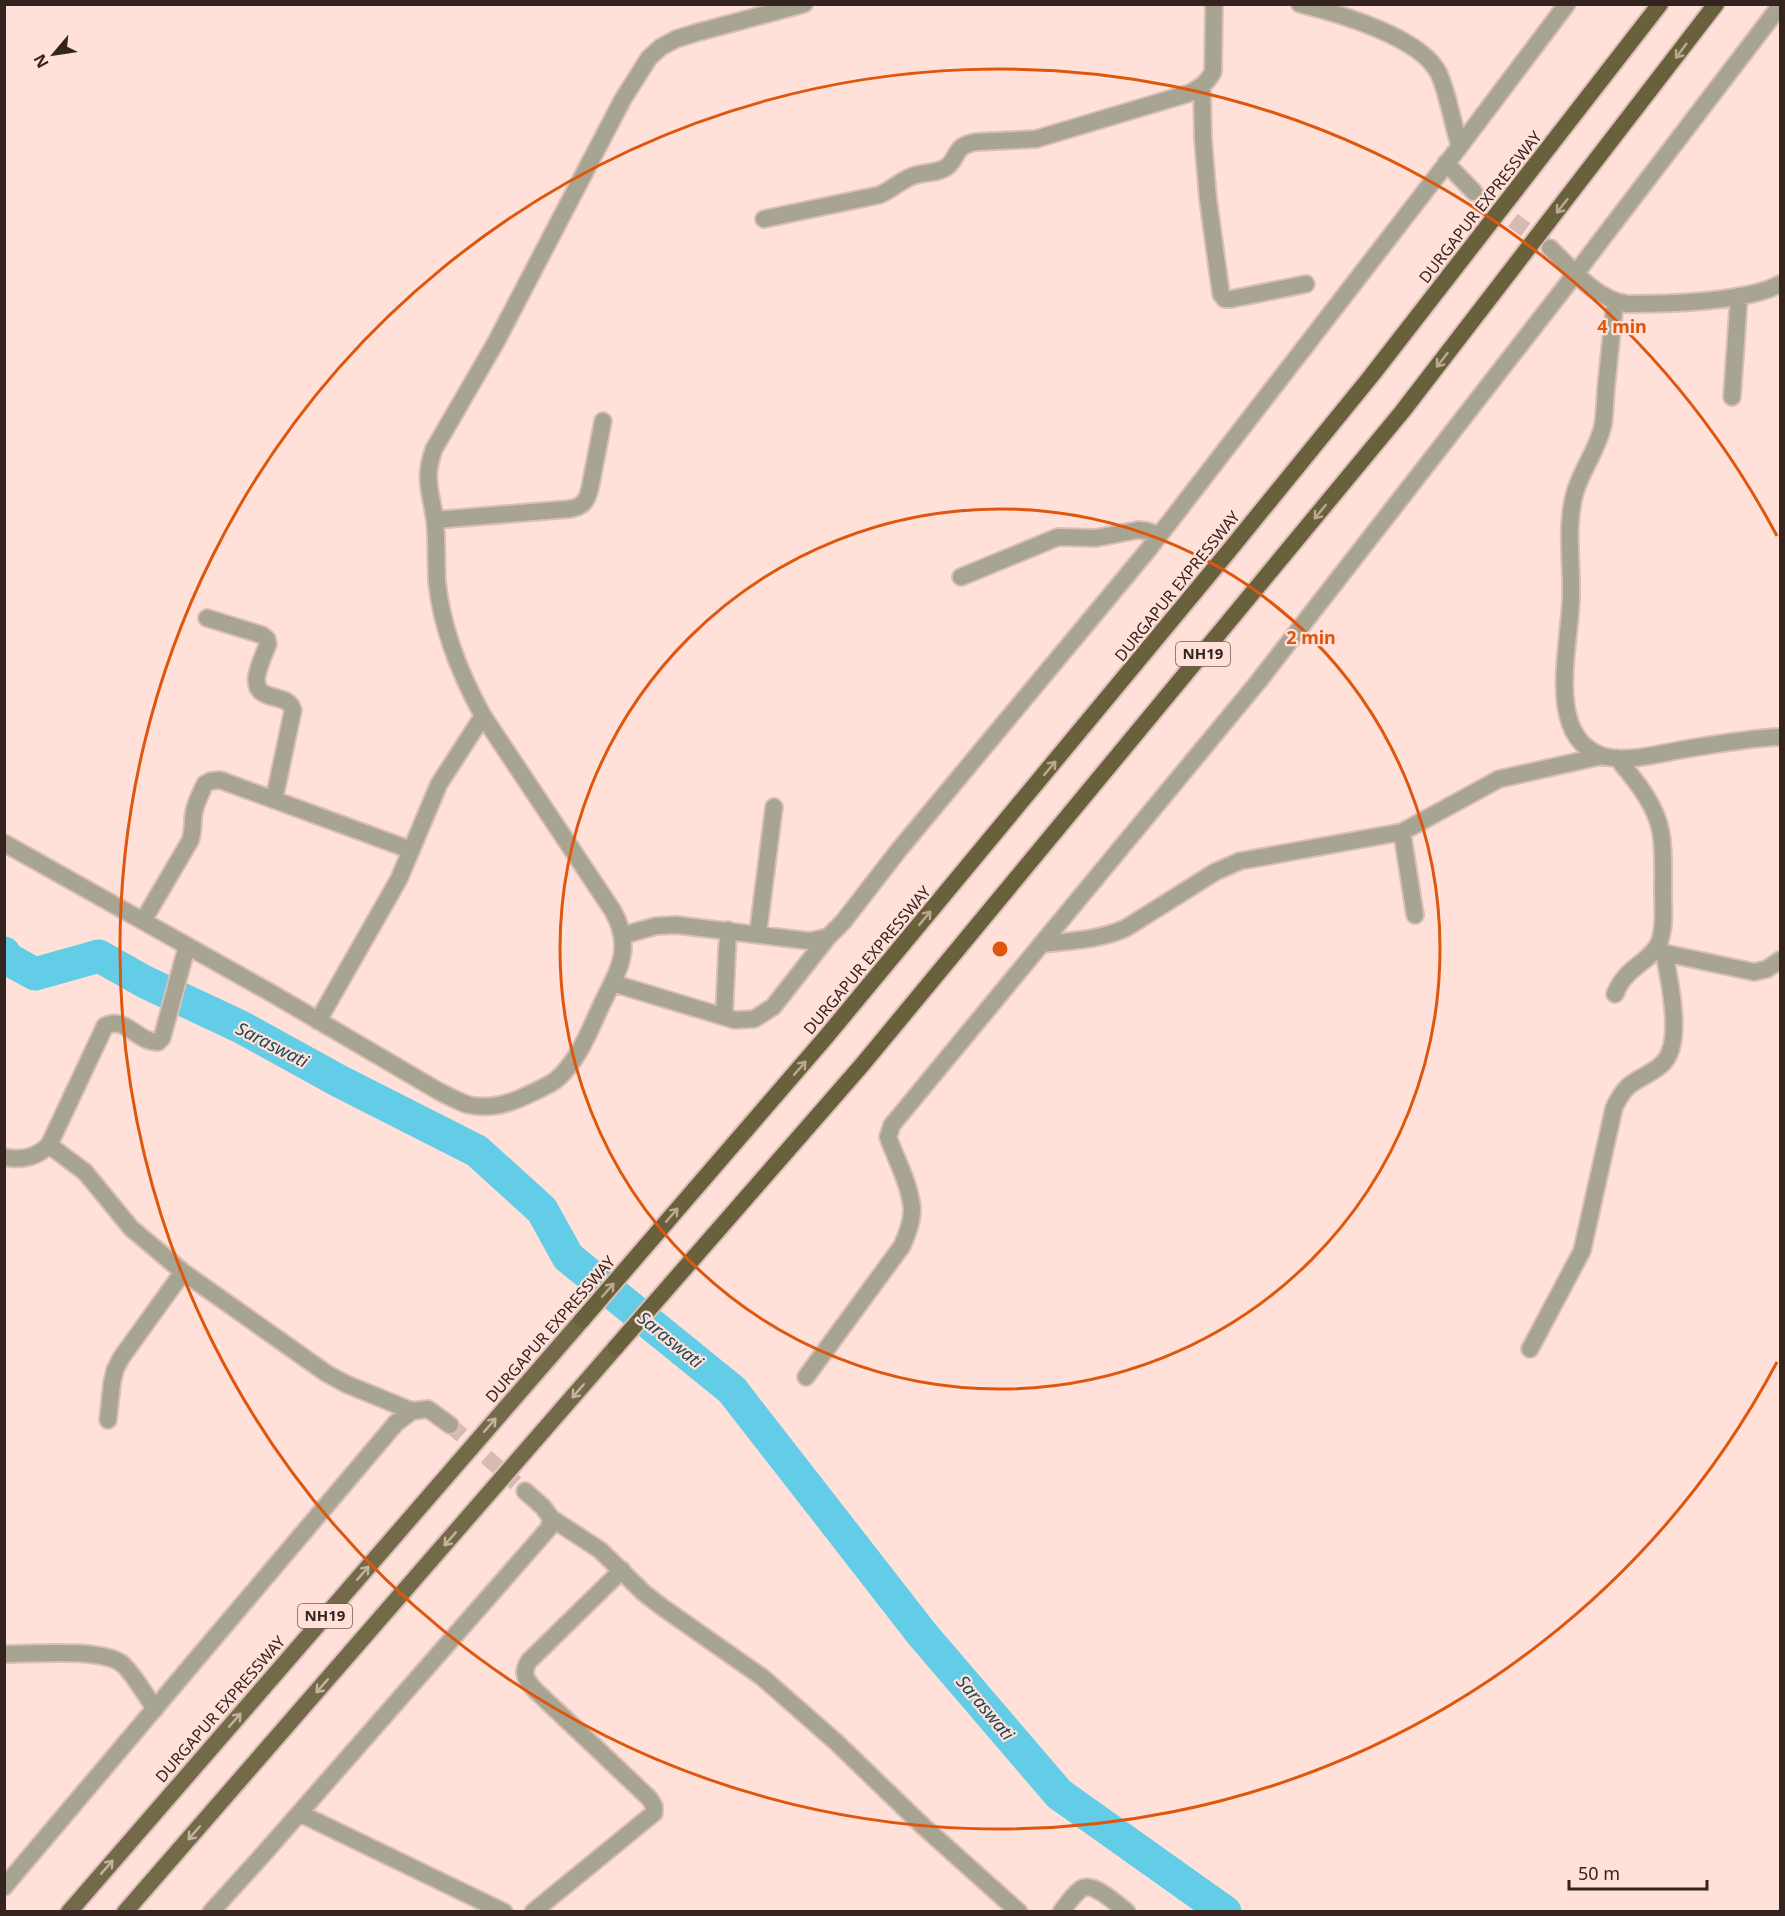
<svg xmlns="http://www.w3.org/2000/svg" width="1785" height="1916" font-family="'Noto Sans',sans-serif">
<rect width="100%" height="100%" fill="#ffe1d9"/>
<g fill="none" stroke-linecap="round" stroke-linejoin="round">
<path stroke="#63cce6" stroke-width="33" d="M4 953 8 959 35 974 99 956 145 982 241 1027 339 1081 477 1151 542 1210 568 1257 732 1390 922 1634 1059 1794 1225 1912"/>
<path stroke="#d6bbb4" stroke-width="16" stroke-dasharray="16 8" stroke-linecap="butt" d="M1474 192 1548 246
M450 1425 525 1491"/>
<defs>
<path id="minor" d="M1300 4C1337 13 1422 37 1439 74 1449 97 1452 123 1460 146
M1202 87 1203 139 1208 199 1221 294 1225 299H1231L1306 284
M1446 163 1474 192
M764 219 879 195C892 190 903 178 916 175 926 172 940 173 948 166 960 155 953 147 975 142L1036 139 1190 93C1201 87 1207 83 1213 72L1214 4
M1550 248C1572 269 1595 299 1627 304 1665 304 1748 302 1780 284
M1615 302C1612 331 1609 360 1606 388 1605 400 1605 413 1603 425 1598 450 1580 471 1574 496 1566 529 1572 563 1571 596 1571 641 1544 734 1600 755 1624 764 1661 753 1686 749 1717 744 1749 738 1780 737
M1732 397 1739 296
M435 520 569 509C583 507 587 501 590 488L603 421
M961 577 1058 537 1096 538 1138 530 1147 531 1159 535
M207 618 262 635 267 639 268 644C264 654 259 665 257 675 252 705 287 690 293 710L274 800
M1402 832 1415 915
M4 843 273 994 440 1092C449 1096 459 1102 469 1105 489 1109 506 1105 523 1097 534 1092 546 1087 556 1080 578 1061 589 1032 601 1006 618 970 634 950 613 911L483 716C460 674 442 630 437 582 436 562 437 541 435 521 431 492 423 479 434 449L496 342 623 99 649 58 661 47 676 39 695 33 804 4
M143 921 190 841C194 831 192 822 194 812 196 802 201 793 205 784L211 781 220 780 411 850
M758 933 774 807
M624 935 656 926 676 925 810 941 828 937 843 922 898 851 1148 550 1460 146 1567 4
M1041 944C1071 941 1099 940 1126 928L1215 872 1240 861 1402 832 1499 779 1602 756
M1655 951 1754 972 1767 969 1780 960
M612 983 735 1020 754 1019 773 1007 828 937
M1615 994C1618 987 1621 981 1627 975 1637 964 1653 957 1659 943 1665 927 1663 909 1663 892 1663 873 1664 852 1661 833 1656 804 1635 780 1617 758
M724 1017 728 930
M318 1021 399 879 439 784 483 716
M49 1145 85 1172 131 1228 183 1272 326 1373 346 1384 412 1411
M4 1157C21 1161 37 1157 49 1145L105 1026C125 1015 138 1043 158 1042L162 1038 187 946
M1530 1349 1582 1251 1614 1108C1628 1077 1639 1083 1661 1065 1685 1046 1669 979 1664 952
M806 1377 902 1246C907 1235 912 1223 912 1210 911 1187 896 1159 888 1137L892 1125 1258 682 1576 273 1780 6
M108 1420 112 1383 115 1370 121 1358 183 1272
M551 1518 600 1550 644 1593 662 1607 762 1677 836 1742 924 1827 1019 1912
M4 1654C33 1654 98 1648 121 1663 131 1670 147 1697 155 1709
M299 1813 504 1912
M4 1887 396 1423 412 1411 428 1409 450 1425
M211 1912 260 1858 549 1528 551 1518 543 1507 525 1491
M533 1912 654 1813V1806L649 1798 535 1690C526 1680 521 1673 529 1661L622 1570
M1061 1912C1067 1904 1073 1895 1081 1889 1093 1881 1117 1904 1127 1912"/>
<path id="primary" d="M69 1912 582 1320
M125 1912 616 1347"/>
<path id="trunk" d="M582 1320 826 1037 1228 552 1372 375 1660 4
M616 1347 862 1065 1402 412 1716 4"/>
</defs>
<use href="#minor" stroke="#dabfb7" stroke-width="20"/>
<use href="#primary" stroke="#dabfb7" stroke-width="20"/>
<use href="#trunk" stroke="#dabfb7" stroke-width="20"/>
<use href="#minor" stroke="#a8a492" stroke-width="16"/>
<use href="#primary" stroke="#736a49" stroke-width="16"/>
<use href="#trunk" stroke="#69603c" stroke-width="16"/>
</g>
<defs><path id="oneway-shaft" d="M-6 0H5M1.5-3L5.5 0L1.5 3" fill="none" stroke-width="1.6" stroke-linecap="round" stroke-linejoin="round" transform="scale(1.5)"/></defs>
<g stroke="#bca792">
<use href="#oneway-shaft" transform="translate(1681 51) rotate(127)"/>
<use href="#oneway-shaft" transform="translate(1562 206) rotate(128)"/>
<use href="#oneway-shaft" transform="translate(1442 360) rotate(128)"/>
<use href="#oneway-shaft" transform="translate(1320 512) rotate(129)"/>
<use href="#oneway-shaft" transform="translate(1050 768) rotate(-50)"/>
<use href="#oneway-shaft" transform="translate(925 918) rotate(-50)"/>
<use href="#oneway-shaft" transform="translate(800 1068) rotate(-49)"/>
<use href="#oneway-shaft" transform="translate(672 1215) rotate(-49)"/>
<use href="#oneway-shaft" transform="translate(608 1290) rotate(-49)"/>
</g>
<g stroke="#c7b19f">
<use href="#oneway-shaft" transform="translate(578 1391) rotate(131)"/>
<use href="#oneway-shaft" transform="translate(490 1425) rotate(-49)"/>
<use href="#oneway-shaft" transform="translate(450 1539) rotate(131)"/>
<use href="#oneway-shaft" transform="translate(363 1573) rotate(-49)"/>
<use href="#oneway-shaft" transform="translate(322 1686) rotate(131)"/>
<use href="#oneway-shaft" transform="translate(235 1720) rotate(-49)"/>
<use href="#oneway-shaft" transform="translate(194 1833) rotate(131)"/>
<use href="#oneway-shaft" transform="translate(107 1867) rotate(-49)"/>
</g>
<g fill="none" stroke="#df560d" stroke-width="3">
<circle cx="1000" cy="949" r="440"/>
<path d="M1777 1362A880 880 0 1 1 1777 536"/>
</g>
<g text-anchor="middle" stroke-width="4.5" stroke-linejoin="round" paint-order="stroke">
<g fill="#ffe1d9" stroke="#715c56" stroke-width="1.5">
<rect x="1176" y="642" width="54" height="24" rx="4.5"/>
<rect x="298" y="1604" width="54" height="24" rx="4.5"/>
</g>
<g font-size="15" font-weight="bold" fill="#34231e">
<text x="1203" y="659">NH19</text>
<text x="325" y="1621">NH19</text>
</g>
<g font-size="16" fill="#34231e" stroke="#ffe1d9">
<text transform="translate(1480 207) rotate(-52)" y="6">DURGAPUR EXPRESSWAY</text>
<text transform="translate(1177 586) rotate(-51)" y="6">DURGAPUR EXPRESSWAY</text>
<text transform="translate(867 960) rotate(-50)" y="6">DURGAPUR EXPRESSWAY</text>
<text transform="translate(550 1329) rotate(-49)" y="6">DURGAPUR EXPRESSWAY</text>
<text transform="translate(220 1709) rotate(-49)" y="6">DURGAPUR EXPRESSWAY</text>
</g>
<g font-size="18" font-style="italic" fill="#1b4a55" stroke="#ffe1d9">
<text transform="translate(272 1045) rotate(27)" y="6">Saraswati</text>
<text transform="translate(670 1340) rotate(39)" y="6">Saraswati</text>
<text transform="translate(985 1708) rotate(50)" y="6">Saraswati</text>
</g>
</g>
<circle cx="1000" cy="949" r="9" fill="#df560d" stroke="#ffe1d9" stroke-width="3"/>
<g font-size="18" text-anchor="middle" font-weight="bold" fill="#df560d" stroke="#ffe1d9" stroke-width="4.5" stroke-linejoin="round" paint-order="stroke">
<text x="1622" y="333">4 min</text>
<text x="1311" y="644">2 min</text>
</g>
<rect width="1785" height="1916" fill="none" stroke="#34231e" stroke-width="12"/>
<g transform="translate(54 54) rotate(241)" stroke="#ffe1d9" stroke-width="4.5" paint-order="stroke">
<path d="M0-4.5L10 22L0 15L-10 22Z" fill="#34231e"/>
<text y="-9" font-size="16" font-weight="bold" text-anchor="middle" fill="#34231e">N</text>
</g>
<path d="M1569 1880v9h138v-9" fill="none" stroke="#34231e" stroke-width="3"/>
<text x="1578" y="1880" font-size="18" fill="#34231e" stroke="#ffe1d9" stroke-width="4.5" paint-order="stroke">50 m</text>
</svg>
